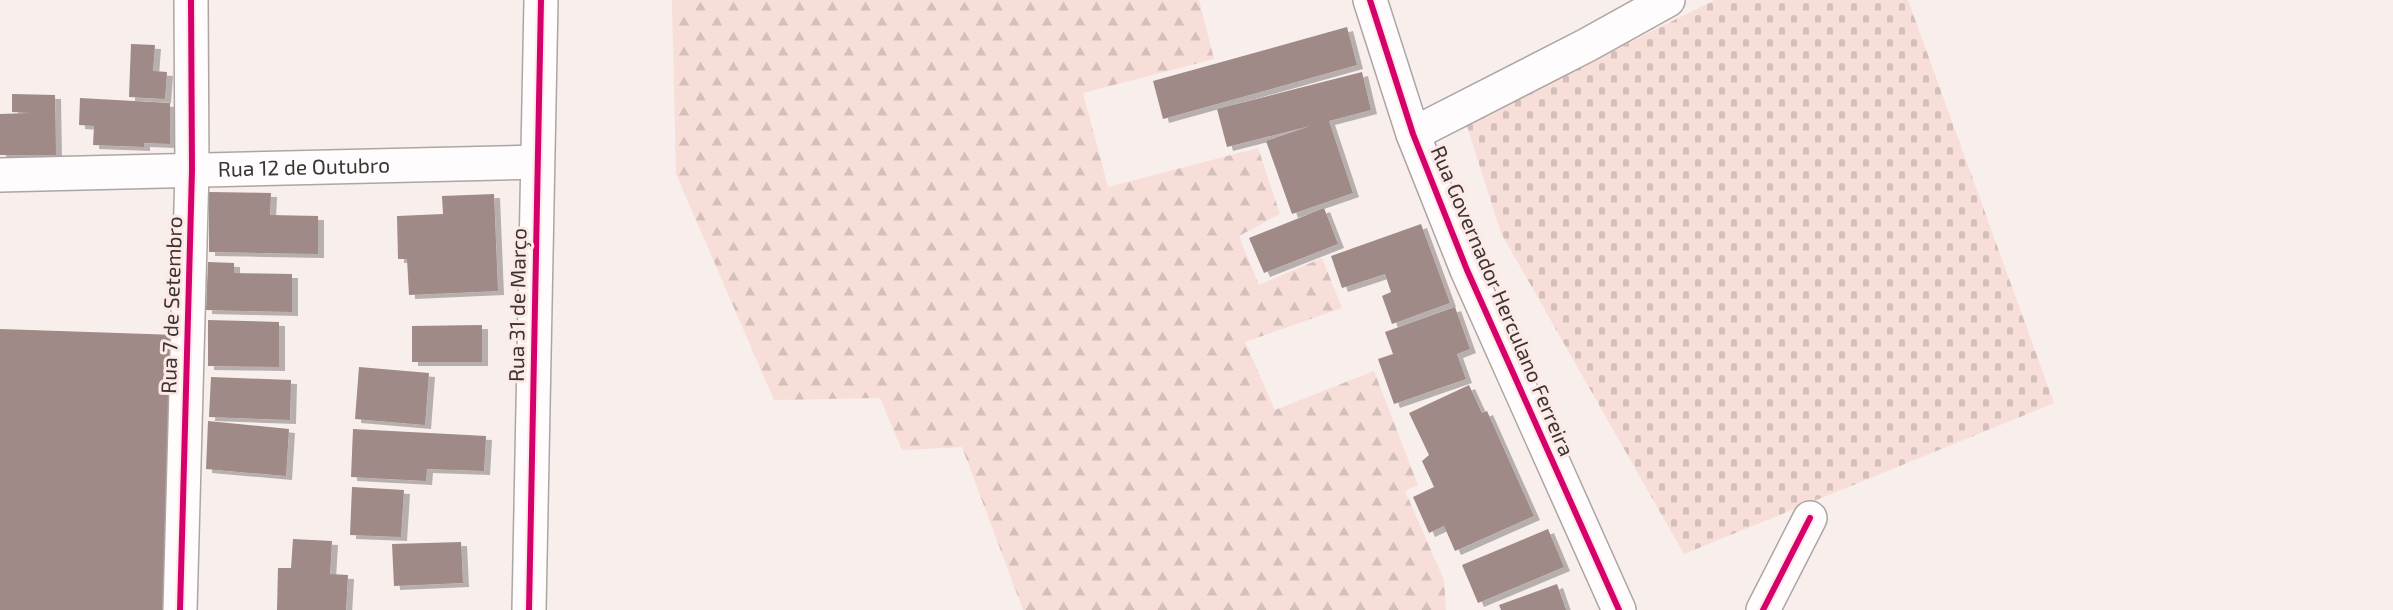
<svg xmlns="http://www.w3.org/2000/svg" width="2393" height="610" font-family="'Exo 2',sans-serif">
<defs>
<pattern id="forest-firs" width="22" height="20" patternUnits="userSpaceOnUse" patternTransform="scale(1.5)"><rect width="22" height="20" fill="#f7ded9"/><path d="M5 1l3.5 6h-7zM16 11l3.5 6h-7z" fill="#d5bfbb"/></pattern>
<pattern id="cemetery-stones" width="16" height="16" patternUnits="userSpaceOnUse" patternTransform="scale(1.5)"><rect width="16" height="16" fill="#f7ded9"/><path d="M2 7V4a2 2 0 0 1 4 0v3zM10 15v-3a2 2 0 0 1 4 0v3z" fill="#d5bfbb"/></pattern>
<filter id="shadow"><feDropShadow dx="6" dy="4" stdDeviation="0" flood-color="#0004"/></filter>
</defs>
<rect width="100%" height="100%" fill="#f8eeec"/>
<path fill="url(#forest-firs)" d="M672 0H1199L1214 59 1083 93 1108 187 1258 148 1280 214 1239 236 1259 285 1322 258 1342 308 1245 342 1275 410 1374 371 1418 485 1405 491 1444 580 1446 610H1023L962 447 902 450 880 398 774 400 676 174Z"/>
<path fill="url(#cemetery-stones)" d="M1715 0H1908L2054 403 1684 554 1501 233 1466 123Z"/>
<path fill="#9f8a87" filter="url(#shadow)" d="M1347 27 1357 65 1163 119 1153 81Z
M131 44 155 45 153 71 167 72 165 99 129 97Z
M1362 72 1371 110 1329 121 1353 193 1292 214 1266 141 1310 126 1227 147 1217 109Z
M12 94 55 95 56 155H0V114L30 113 12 112Z
M80 98 170 103V144L144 143V147L93 145 94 126 79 125Z
M209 192 271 193 270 215 318 216V254L209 252Z
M494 194 498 291 409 295 407 259H398L397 216 443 214 442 196Z
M1324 208 1338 244 1264 273 1249 238Z
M1421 224 1450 303 1392 324 1382 296 1391 292 1385 274 1342 288 1331 256Z
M208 262 234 263V273L292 274V312L206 310Z
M1455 307 1470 349 1457 354 1466 379 1394 404 1378 359 1393 354 1385 332Z
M208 320 279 322V367L208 366Z
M482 325V362H412V326Z
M0 329 177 335 173 610H0Z
M359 367 429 373 425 425 355 419Z
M211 377 291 380 290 420 209 417Z
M1469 385 1482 413 1487 411 1534 516 1455 551 1444 526 1429 533 1413 497 1434 487 1422 461 1429 455 1409 413Z
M208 421 289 429 286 476 206 469Z
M353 429 486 436 484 471 427 469 426 481 351 477Z
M352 487 404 490 401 537 350 535Z
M1548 529 1564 567 1478 603 1462 565Z
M293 539 332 541 330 574 348 575 346 610H277L278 568H291Z
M461 542 463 583 394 586 392 544Z
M1557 584 1566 610H1501L1499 605Z"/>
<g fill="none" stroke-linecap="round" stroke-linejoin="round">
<defs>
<g id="street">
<path d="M1370 0 1413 134 1467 270 1619 610"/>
<path d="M1413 134 1587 45 1668 0"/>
<path id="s1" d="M0 175 537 162"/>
<path d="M180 610 192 170 191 0"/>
<path d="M529 610 541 0"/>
<path d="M1763 610 1810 518"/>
</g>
</defs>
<use href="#street" stroke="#ada5a4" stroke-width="36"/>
<use href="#street" stroke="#fefcfc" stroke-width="33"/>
<defs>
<path id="cycleway" d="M1370 0 1413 134 1467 270 1619 610
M180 610 192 170 191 0
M529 610 541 0
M1763 610 1810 518"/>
</defs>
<use href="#cycleway" stroke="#fdeae7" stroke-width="10"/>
<use href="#cycleway" stroke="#d6006c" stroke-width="6"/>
</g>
<g text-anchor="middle" stroke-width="6" stroke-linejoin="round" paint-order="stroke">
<g font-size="21" fill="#3b3432" stroke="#fdeae7">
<text dy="7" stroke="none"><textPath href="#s1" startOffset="304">Rua 12 de Outubro</textPath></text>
<text transform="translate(1502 301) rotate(67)" y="7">Rua Governador Herculano Ferreira</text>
<text transform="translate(172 305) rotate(-88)" y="7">Rua 7 de Setembro</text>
<text transform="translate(518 305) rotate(-89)" y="7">Rua 31 de Março</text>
</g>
</g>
</svg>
